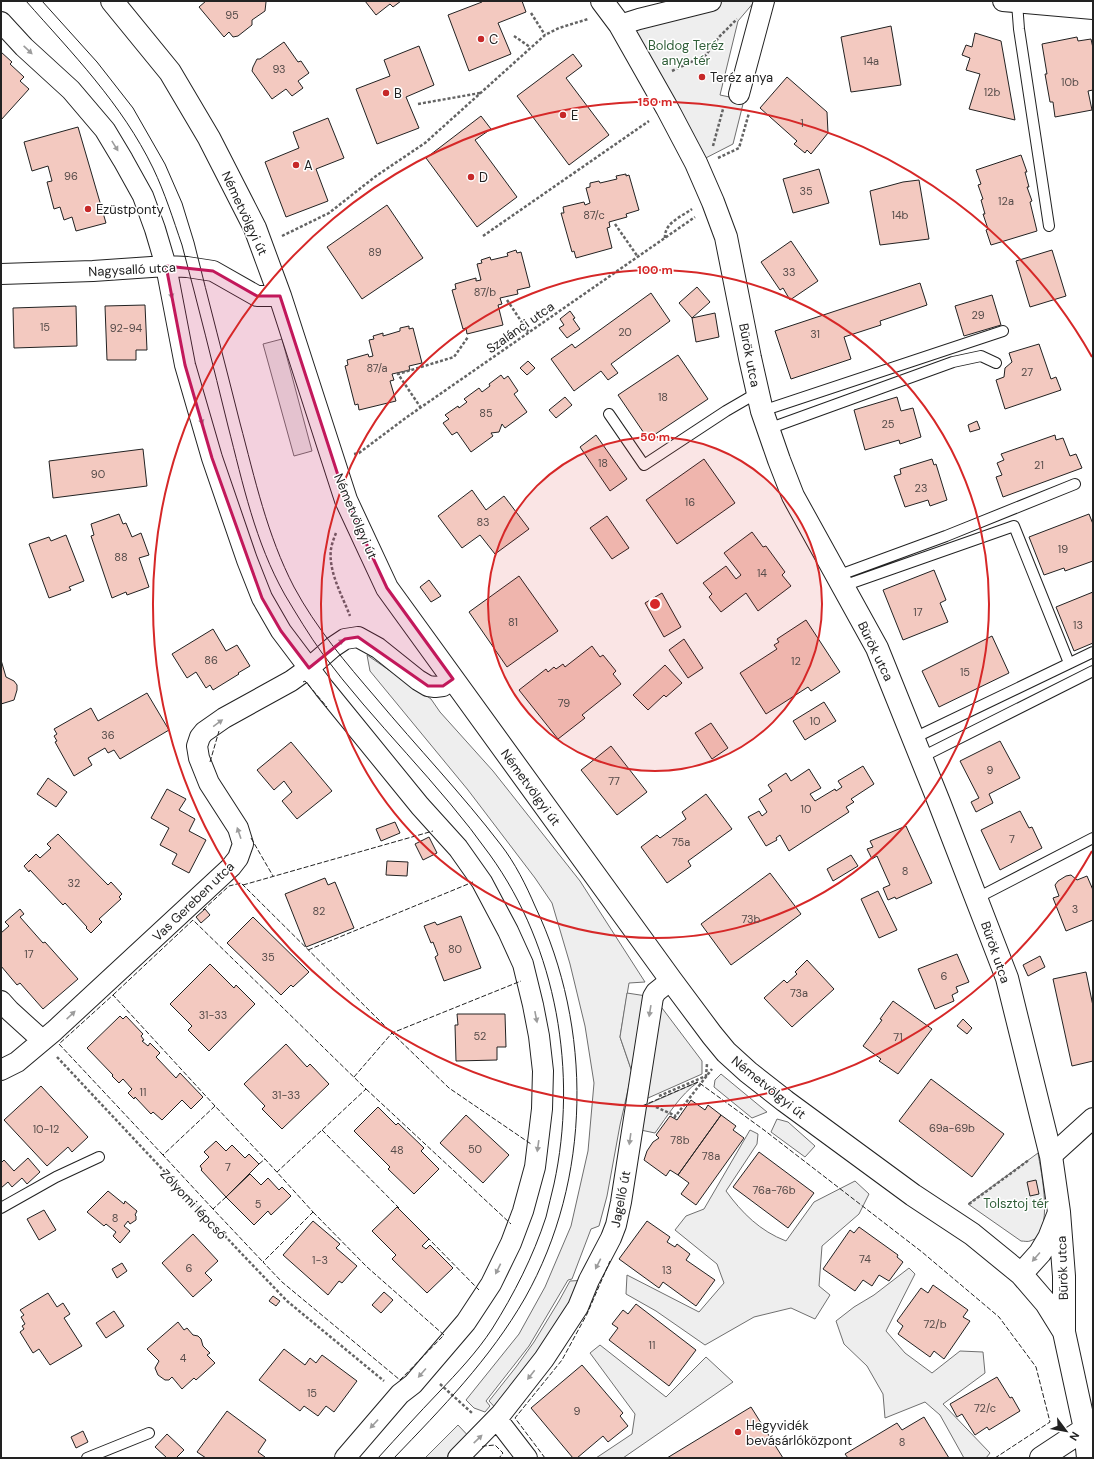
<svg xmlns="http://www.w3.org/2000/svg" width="1094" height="1459" font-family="'DM Sans',sans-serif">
<rect width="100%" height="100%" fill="#fff"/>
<path fill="#eee" stroke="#6f6f6f" d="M711 1H755L738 21 720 95 744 100 733 144 696 163 620 25Z
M367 655 431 699 440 712 493 771 580 881 645 982 629 983 620 1037 632 1072 620 1125 607 1196 599 1226 591 1229 572 1279 568 1280 529 1346 486 1401 490 1406 485 1412 474 1408 466 1400 519 1334 545 1287 571 1226 588 1151 594 1083 585 1026 570 964 552 903 535 878 468 790 370 671Z
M721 1074 767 1112 752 1118 714 1087 715 1080Z
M698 1082C680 1095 668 1115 655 1133L636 1129 639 1108Z
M777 1119 788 1122 815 1146 805 1157 771 1132Z
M750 1130 758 1134 757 1144 726 1191C742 1213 760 1231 786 1241L814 1202 855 1181 869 1194 859 1214 822 1246 819 1286 830 1295 815 1319 791 1308 754 1317 705 1345 656 1311 626 1294 627 1275 699 1312 724 1283 717 1264 675 1230 686 1216 704 1209Z
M1038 1153C1041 1171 1055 1235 1030 1241 1028 1242 1024 1241 1021 1241L968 1204Z
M909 1268 915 1274 886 1331 905 1353 932 1373 960 1351 983 1352 985 1373 943 1404 990 1453 986 1458H964L940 1415 925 1402 885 1418 883 1394 867 1366 844 1344 836 1321 854 1307 874 1295Z
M600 1345 666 1397 706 1357 733 1382 623 1458H596L632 1434 635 1414 590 1353Z"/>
<path fill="#ededed" stroke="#6f6f6f" d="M282 339 312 451 294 456 263 344Z
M627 993 653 997 632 1072 620 1037Z
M659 1004 702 1061V1074L639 1102Z
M589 1280 501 1414 489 1401 516 1367 534 1342 559 1301 570 1281Z
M458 1425 474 1442 458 1458H425Z"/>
<path fill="#f3c9c0" stroke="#222" d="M206 1H265L266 2 265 11 252 20V25L238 36 233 37 229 32 224 37 199 7Z
M365 1H401L393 7 390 4 376 15Z
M482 1H522L526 12 498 23 511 54 469 71 448 15 482 2Z
M891 26 901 85 851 92 841 37Z
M975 33 1001 41 1015 120 969 109 980 74 966 70 970 58 962 55 966 45 972 47Z
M1077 37 1078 41 1091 39 1093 48V90L1088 91 1092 110 1055 117 1053 102H1050L1045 74H1047L1042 44Z
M284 42 298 62 301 61 309 73 298 81 303 88 292 96 286 89 272 99 252 71 253 67 257 59H260Z
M419 46 434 85 406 97 419 128 377 144 356 89 390 76 384 60Z
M1 52 12 62 10 64 24 77 20 81 29 89 1 120Z
M573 54 582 66 566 78 609 135 569 165 517 96Z
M787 77 827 112 828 133 811 154 807 150 805 153 794 144 797 141 760 108Z
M481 116 491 129 475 140 517 197 477 227 426 158Z
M328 118 344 158 316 169 328 201 286 217 265 162 299 148 293 132Z
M78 127 106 223 76 231 72 217 64 220 60 207 54 209 47 182 52 181 48 166 32 171 24 142Z
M1021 155 1027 172H1025L1029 187H1027L1032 201 1030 202 1037 231 991 245 986 230 988 229 983 214H985L981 200 983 199 978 185 981 184 976 170Z
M819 169 829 203 793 213 783 179Z
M626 174V176L629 175 639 210 626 214 627 217 609 222 610 227 607 228 612 248 576 258 574 251 572 252 561 213H564L563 207 584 202 585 205 590 203 586 188 590 187V183L599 181 600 183 617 179 616 176Z
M919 180 929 239 880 245 870 191 903 182Z
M387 205 423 258 362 299 327 247Z
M791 241 818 281 790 300 783 288 780 290 761 262Z
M516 250 517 253 521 252 530 287 517 290 518 294 500 298 502 304 498 305 503 325 467 334 466 328 463 329 452 290 456 289 455 284 476 278V281L481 280 477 264 482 263 481 260 490 257 491 260 508 256 507 253Z
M1052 250 1066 296 1030 307 1016 261Z
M920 283 927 305 880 321 881 325 844 337 851 359 791 379 775 331Z
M697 287 710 302 692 318 679 303Z
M651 293 670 321 611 364 618 373 608 380 601 371 574 391 551 359 572 344 575 348Z
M992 295 1001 325 964 336 955 306Z
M145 305 147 350H136V360H107L105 306Z
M76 306 77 346 14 348 13 308Z
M570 311 575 318 573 319 580 329 567 338 559 328 564 325 560 319Z
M715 313 719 337 696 342 692 318Z
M409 326V329L413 328 422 363 409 366 410 370 392 374 394 380 390 381 396 401 359 410 358 404 355 405 345 366 348 365 347 360 368 354 369 357 373 356 369 340 374 339 373 336 383 333V336L400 331V328Z
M1039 344 1051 379 1056 377 1061 390 1005 409 996 380 1004 377 1005 368 1012 362 1009 353Z
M678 355 708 399 648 439 618 395Z
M528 361 535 368 527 375 520 368Z
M501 375 504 379 508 376 518 391 514 394 527 412 505 428 502 424 499 432 491 433 493 436 471 452 457 432 452 435 443 423 449 419 445 415 458 406 459 408 467 402 464 399 479 388 482 392 490 386 489 384Z
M565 397 572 405 556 418 549 410Z
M897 397 901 411 913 408 921 437 900 444 899 440 865 450 854 410Z
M977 421 980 429 970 432 968 425Z
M596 435 627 479 610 491 580 447Z
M1055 435 1056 440 1063 438 1070 456 1076 454 1082 468 1003 497 996 477 1002 475 997 463 1004 460 1001 454Z
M143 449 147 486 53 498 49 461Z
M704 459 735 503 677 544 646 500Z
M932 459 934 465 936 464 947 500 930 506 928 500 905 507 894 476 901 474 900 469Z
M472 490 486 510 504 496 529 529 495 554 480 535 462 548 438 516Z
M119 514 123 524 126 523 132 537 141 533 149 555 139 558 149 587 127 595 126 592 112 598 91 536 94 535 91 524Z
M1089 514 1093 524V561L1065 571 1064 568 1044 575 1029 537Z
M607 516 629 548 612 559 590 528Z
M752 532 763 547 766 546 785 572 782 575 791 586 758 611 746 593 721 612 709 597 712 594 703 583 726 566 736 579 741 575 724 553Z
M66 535 84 581 69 587 71 590 49 598 29 544 49 537 51 541Z
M934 570 946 600 940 603 948 622 903 640 883 590Z
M519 576 558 631 507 667 469 612Z
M429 580 441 596 431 602 420 587Z
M1093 592V643L1074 651 1056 607Z
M662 593 681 627 664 637 645 603Z
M806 620 840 672 811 691 808 687 766 714 740 673 777 649 774 645 779 642 777 639Z
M213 629 226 651 237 645 250 666 238 673 239 674 213 690 210 685 206 688 196 672 187 678 172 654Z
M992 636 1009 673 939 707 922 671Z
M684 639 703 668 688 678 669 650Z
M592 646 600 657 603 655 616 671 613 674 621 684 582 715 585 718 558 739 519 690 546 669 548 672 554 667 556 669 563 664 565 667Z
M1 660 6 677 14 681 17 685V690L14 700 1 704Z
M665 665 682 683 666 697 664 695 648 710 633 695Z
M147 693 169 730 120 759 114 750 108 753 105 748 88 758 92 765 74 776 55 742 57 741 54 736 57 734 54 729 91 708 98 721Z
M824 702 836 721 805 740 793 721Z
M711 723 728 748 712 759 695 733Z
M1000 741 1020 778 989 794 993 803 976 812 971 802 979 798 960 761Z
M291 742 332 791 297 819 282 801 292 792 284 781 274 790 257 770Z
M611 746 647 792 617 815 581 770Z
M863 766 874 784 851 799 854 802 846 807 849 812 789 851 780 835 776 838 777 840 766 846 748 817 759 811 762 816 767 812 759 799 772 791 768 785 786 773 791 781 809 769 821 788 810 794 815 801 835 789 836 791 842 787 838 781Z
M48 778 67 792 56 807 37 794Z
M167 789 186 799 179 810 195 819 189 831 206 840 189 873 172 864 177 854 160 845 169 828 151 818Z
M706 794 732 829 688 861 691 866 667 883 641 847 657 835 660 838 686 819 682 812Z
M1020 811 1029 828 1032 827 1042 848 1000 870 981 830Z
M395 822 400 833 381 841 376 829Z
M906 826 932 883 896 899 895 897 888 900 883 888 890 885 877 856 872 859 867 849 873 847 870 841Z
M58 834 108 885 111 882 122 894 119 897 121 899 99 919 102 922 91 933 86 928 87 927 65 903 63 905 30 870 29 872 24 866 36 854 40 858 51 848 47 844Z
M429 837 437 853 423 860 415 844Z
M851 855 858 866 833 881 827 869Z
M387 861 408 862 407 876 386 875Z
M770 873 801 914 731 965 701 924Z
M1071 875 1077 880 1087 876 1093 890V920L1066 931 1053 898 1059 896 1056 888 1055 885 1058 881 1066 876Z
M325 878 328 885 335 882 354 928 306 947 285 894Z
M878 891 897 930 879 938 861 899Z
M20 909 24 914 20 917 43 943 45 942 78 979 43 1009 20 983 17 985 1 966V933L9 926 5 922Z
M205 909 210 915 201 923 196 917Z
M461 916 481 968 444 981 435 957 438 955 433 942 431 943 424 926 435 922 437 925Z
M253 917 309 972 293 987 291 985 281 995 227 943Z
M957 954 969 982 956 987 958 992 952 995 954 1001 935 1009 918 969Z
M1040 956 1045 967 1028 976 1023 965Z
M807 960 834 989 792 1027 764 998 784 980 787 983 797 974 795 972Z
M210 964 234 988 236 985 255 1004 209 1051 188 1030 192 1026 170 1004Z
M1086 972 1093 1006V1061L1072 1066 1053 979Z
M893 1001 932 1029 898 1074 879 1061 881 1059 863 1046 882 1020 880 1019Z
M457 1014H505L506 1047H497V1060L456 1061 455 1025H458Z
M120 1016 123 1019 126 1016 143 1034 141 1036 144 1040 142 1041 148 1046 150 1043 160 1053 156 1057 176 1078 180 1073 203 1097 191 1109 182 1100 162 1120 153 1112 151 1114 135 1097 134 1099 128 1093 132 1089 123 1079 119 1083 112 1076 113 1075 87 1048Z
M963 1019 972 1028 967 1034 957 1026Z
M286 1044 307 1067 310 1064 329 1084 282 1129 262 1109 265 1106 244 1084Z
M931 1079 1004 1134 972 1177 899 1121Z
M41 1086 88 1137 72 1152 68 1147 47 1166 4 1120Z
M691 1100 705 1110 708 1105 721 1115 678 1175 670 1170 666 1176 644 1160 647 1151 653 1142 659 1138 656 1135 670 1116 677 1120Z
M378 1107 396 1125 398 1123 424 1148 421 1151 439 1169 414 1194 388 1169 390 1167 354 1131Z
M466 1115 509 1155 483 1183 440 1143Z
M721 1115 736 1126 733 1130 744 1138 696 1205 681 1194 689 1183 678 1175Z
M216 1141 226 1151 232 1145 245 1158 249 1154 259 1164 226 1197 201 1170 202 1169 200 1166 209 1157 204 1152Z
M759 1152 814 1193 788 1228 733 1187Z
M28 1158 40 1172 27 1184 22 1178 12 1187 8 1182 1 1188V1163L4 1160 14 1171Z
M250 1174 261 1185 268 1178 279 1190 282 1187 291 1196 271 1215 268 1211 254 1225 226 1197Z
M1036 1180 1039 1194 1030 1196 1027 1182Z
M108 1191 124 1204 125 1201 137 1211 135 1215 136 1216V1220L130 1224 128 1221 124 1226 130 1231 120 1243 113 1236 116 1232 106 1224 104 1226 87 1212Z
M397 1207 429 1239 422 1246 426 1249 430 1245 453 1268 427 1293 392 1259 396 1255 372 1231Z
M44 1210 56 1230 39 1240 27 1219Z
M313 1221 340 1244 336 1248 357 1266 342 1283 339 1281 328 1295 283 1255Z
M647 1221 670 1237 667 1242 675 1247 677 1244 690 1254 686 1260 715 1280 696 1306 663 1282 659 1288 619 1259Z
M859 1227 898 1255 897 1257 903 1262 889 1281 879 1275 872 1286 863 1280 855 1291 823 1269 850 1230 854 1233Z
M193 1234 218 1261 205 1273 212 1280 193 1297 162 1263Z
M122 1263 127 1271 117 1278 112 1269Z
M933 1285 968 1310 963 1317 970 1321 944 1359 934 1351 930 1357 898 1334 903 1326 897 1321 921 1288 928 1293Z
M384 1292 393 1300 381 1313 372 1305Z
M48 1293 57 1307 63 1303 70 1314 64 1318 82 1346 50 1365 39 1349 33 1353 20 1332 24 1329 22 1326 25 1324 21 1317 24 1315 20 1310Z
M273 1296 280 1301 276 1306 269 1301Z
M636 1304 696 1350 669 1386 609 1340 618 1328 612 1324 623 1310 628 1314Z
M114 1311 124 1326 106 1338 96 1323Z
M178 1322 184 1330 187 1328 193 1335 198 1336 201 1339 203 1346 210 1353 207 1355 215 1363 196 1380 194 1378 182 1389 172 1377 169 1380H165L158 1375 155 1368 159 1361 147 1349Z
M284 1349 305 1365 310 1358 316 1363 322 1355 357 1381 334 1412 326 1406 318 1416 304 1406 300 1411 259 1380Z
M582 1365 623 1413 620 1416 628 1426 608 1442 603 1436 577 1458H573L531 1408Z
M997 1377 1010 1398 1012 1397 1020 1411 989 1430 987 1427 975 1435 962 1414 957 1417 950 1404Z
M751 1407 783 1458H667Z
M227 1411 266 1440 258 1452 265 1457 264 1458H206L197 1452Z
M924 1417 949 1458H848L845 1454 897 1423 902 1430Z
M83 1431 88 1442 76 1448 71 1437Z
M167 1434 184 1450 176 1458H167L155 1447Z"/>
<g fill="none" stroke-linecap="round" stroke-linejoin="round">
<defs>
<path id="service" d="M1017 3 1019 29 1049 226
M762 411 1003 331
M609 414 644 465 726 411 757 393
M768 429 953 362 981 356 996 363
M837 576 946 536 1075 484
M843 586 1014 526 1069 663
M914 738 1093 652
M922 757 1093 671
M977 898 1093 838
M1 1208 56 1177 99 1157
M87 1458 149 1433"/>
<path id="minor" d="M1003 1 1093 9
M1 22 24 47 71 90 105 130 123 160 143 196 155 229 166 266 185 365 212 458 247 560 262 598 281 631 324 688 420 806 458 848 482 882 508 931 523 964 533 1005 539 1036 543 1071 542 1109 535 1167 523 1211 511 1243 491 1284 466 1322 413 1384 400 1394 345 1458
M620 25 639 19 711 1
M739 94 764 1
M1 274 93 271 166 266 187 267 213 271 257 296H280
M1 1001 10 1011 42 1040
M1 1070 17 1062 54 1031 231 867 238 858 243 844 238 828 209 783 199 758 197 746 200 737 204 732 224 718 291 681 309 668 333 647 345 639 358 637 378 648 418 680 428 686 435 687 443 686 453 679
M1051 1156 1093 1118
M497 1419 527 1458
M458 1458 501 1414 544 1359 578 1307 589 1280 611 1238 616 1225 621 1202 653 997 656 992 671 980"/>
<path id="tertiary" d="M112 1 170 72 209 138 255 228 280 296 346 500 387 588 671 980 712 1035 726 1052 748 1072 785 1101 913 1195 972 1234 1021 1274 1046 1303 1064 1332 1085 1429 1088 1458
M602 1 620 25 667 108 696 163 713 202 726 237 750 358 762 411 779 460 793 496 877 648 939 802 1007 978 1051 1156 1059 1212 1064 1276V1332
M1021 1274 1040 1253 1049 1238 1058 1215
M1041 1458 1085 1429"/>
</defs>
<use href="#service" stroke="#222" stroke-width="12"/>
<use href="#minor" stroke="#222" stroke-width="22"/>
<use href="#tertiary" stroke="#222" stroke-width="24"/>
<path stroke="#646464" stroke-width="2.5" stroke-dasharray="3 2" stroke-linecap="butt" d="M531 13 545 35
M514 36 530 47
M672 71 706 55 719 37 737 19
M418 104 480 93
M713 146 723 109
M718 158 739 148 749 113
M615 224 638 257
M282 236 329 213 376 176 425 143 545 35 559 28 588 19
M483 236 649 121
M665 238C664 223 681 217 692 209
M507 300 529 333
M421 408 398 374 454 357 468 337
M354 454 359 453 407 417 695 217
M336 533C334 538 332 543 331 549 328 571 342 595 350 616
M57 1057 241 1253 287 1301 384 1381
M659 1096 706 1076 707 1064
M656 1107 676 1116
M674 1118 712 1069
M969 1204 1029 1160
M440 1384 472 1413"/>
<use href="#service" stroke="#fff" stroke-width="10"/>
<use href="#minor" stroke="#fff" stroke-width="20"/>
<use href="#tertiary" stroke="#fff" stroke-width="22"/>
<path stroke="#222" stroke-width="1" d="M26 1C72 53 122 104 153 168 165 193 173 219 182 245 198 305 213 365 228 426 243 484 255 542 285 595 297 615 309 635 322 653 374 723 439 783 490 855 557 948 578 1073 554 1184 551 1195 549 1206 546 1217 533 1257 514 1294 492 1329 477 1352 457 1373 439 1392 418 1414 398 1436 378 1458
M42 1 97 62 133 108 165 164 182 203 194 242C209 303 225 363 240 423 255 479 267 535 294 587 316 628 346 663 376 698 417 747 462 794 501 845 515 863 526 885 535 906 593 1028 592 1179 525 1298 490 1359 442 1408 394 1458"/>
<path stroke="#222" stroke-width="1" stroke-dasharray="5 2" stroke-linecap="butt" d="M303 682 305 681 327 707
M210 762 219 731
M251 838 273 876
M243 885 433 831
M203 910 229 886 241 883 392 1033 521 981
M308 950 473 882
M113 995 193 920 366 1089 277 1172
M354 1077 392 1033 449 1088 531 1144
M366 1089 511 1224
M642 1106 698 1082 764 1130 922 1252 999 1317 1036 1367 1050 1422 995 1458
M322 1130 399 1208
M163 1155 59 1044 113 995 215 1106
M259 1164 265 1159 313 1212
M226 1197 213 1209 263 1262
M213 1209 163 1155 215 1106 265 1159
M313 1212 367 1267 444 1335 400 1380 282 1282 263 1262Z
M427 1237 479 1290
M482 1447 484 1446 495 1445 503 1453 499 1458
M545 1458 515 1418 562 1360 587 1314 610 1261"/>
</g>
<defs><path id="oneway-solid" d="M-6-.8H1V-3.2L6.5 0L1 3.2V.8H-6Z"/></defs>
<g fill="#9c9c9c">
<use href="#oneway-solid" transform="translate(28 50) rotate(43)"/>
<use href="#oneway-solid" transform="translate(115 146) rotate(58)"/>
<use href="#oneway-solid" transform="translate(171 293) rotate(79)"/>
<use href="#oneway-solid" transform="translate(201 419) rotate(74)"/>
<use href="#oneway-solid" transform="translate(339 643) rotate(-35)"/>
<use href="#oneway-solid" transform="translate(218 723) rotate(-36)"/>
<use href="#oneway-solid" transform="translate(239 833) rotate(-109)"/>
<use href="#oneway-solid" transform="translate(650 1011) rotate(99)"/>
<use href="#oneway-solid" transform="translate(71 1015) rotate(-43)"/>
<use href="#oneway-solid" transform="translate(536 1017) rotate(79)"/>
<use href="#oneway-solid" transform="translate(630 1139) rotate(98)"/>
<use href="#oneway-solid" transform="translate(538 1146) rotate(98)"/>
<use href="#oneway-solid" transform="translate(1036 1257) rotate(131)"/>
<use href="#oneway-solid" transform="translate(598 1264) rotate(117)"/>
<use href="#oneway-solid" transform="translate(498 1269) rotate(116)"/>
<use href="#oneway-solid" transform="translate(422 1373) rotate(131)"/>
<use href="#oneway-solid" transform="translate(531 1375) rotate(128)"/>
<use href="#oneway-solid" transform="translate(374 1424) rotate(133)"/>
<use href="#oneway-solid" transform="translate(478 1439) rotate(-44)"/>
</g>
<path fill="#c2185b" fill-opacity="0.2" stroke="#c2185b" stroke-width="3" stroke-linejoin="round" d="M166 266 213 271 257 296H280L346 500 387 588 453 679 443 686H428L358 637 345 639 309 668 281 631 262 598 212 458 185 365Z"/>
<circle cx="655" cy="604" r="167" fill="#d62828" fill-opacity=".12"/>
<g fill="none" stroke="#d62828" stroke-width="2">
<circle cx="655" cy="604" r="167"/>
<circle cx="655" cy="604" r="334"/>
<path d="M1092 851A502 502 0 1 1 1092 357"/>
</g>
<g fill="#c62828" stroke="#fff" stroke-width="1.5">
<circle cx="481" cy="39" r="4"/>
<circle cx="702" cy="77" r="4"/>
<circle cx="386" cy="93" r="4"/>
<circle cx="563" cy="115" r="4"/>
<circle cx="296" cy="165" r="4"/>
<circle cx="471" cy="177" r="4"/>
<circle cx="88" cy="209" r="4"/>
<circle cx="738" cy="1432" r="4"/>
</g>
<g text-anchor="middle" stroke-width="3" stroke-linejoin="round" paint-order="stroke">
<g font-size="11" fill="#564c4a">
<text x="232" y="19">95</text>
<text x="871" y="65">14a</text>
<text x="279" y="73">93</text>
<text x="1070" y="86">10b</text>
<text x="992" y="96">12b</text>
<text x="802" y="127">1</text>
<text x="71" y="180">96</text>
<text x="806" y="195">35</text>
<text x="1006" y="205">12a</text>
<text x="594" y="219">87/c</text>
<text x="900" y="219">14b</text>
<text x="375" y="256">89</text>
<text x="789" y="276">33</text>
<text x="485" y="296">87/b</text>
<text x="978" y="319">29</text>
<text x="45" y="331">15</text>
<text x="126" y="332">92-94</text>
<text x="625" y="336">20</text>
<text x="815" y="338">31</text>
<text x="377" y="372">87/a</text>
<text x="1027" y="376">27</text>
<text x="663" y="401">18</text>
<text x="486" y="417">85</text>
<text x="888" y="428">25</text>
<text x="603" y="467">18</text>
<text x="1039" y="469">21</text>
<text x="98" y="478">90</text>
<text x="921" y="492">23</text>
<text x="690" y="506">16</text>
<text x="483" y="526">83</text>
<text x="1063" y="553">19</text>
<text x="121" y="561">88</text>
<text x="762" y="577">14</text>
<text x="918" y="616">17</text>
<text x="513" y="626">81</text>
<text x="1078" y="629">13</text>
<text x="211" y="664">86</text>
<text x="796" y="665">12</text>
<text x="965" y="676">15</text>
<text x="564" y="707">79</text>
<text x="815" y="725">10</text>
<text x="108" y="739">36</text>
<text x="990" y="774">9</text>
<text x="614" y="785">77</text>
<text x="806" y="813">10</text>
<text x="1012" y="843">7</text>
<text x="681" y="846">75a</text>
<text x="905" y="875">8</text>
<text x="74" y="887">32</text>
<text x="1075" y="913">3</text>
<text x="319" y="915">82</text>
<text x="751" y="923">73b</text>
<text x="455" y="953">80</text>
<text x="29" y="958">17</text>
<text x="268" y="961">35</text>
<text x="944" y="980">6</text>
<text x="799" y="997">73a</text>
<text x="213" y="1019">31-33</text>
<text x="480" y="1040">52</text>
<text x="898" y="1041">71</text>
<text x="143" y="1096">11</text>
<text x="286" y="1099">31-33</text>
<text x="952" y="1132">69a-69b</text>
<text x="46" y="1133">10-12</text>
<text x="680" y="1144">78b</text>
<text x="475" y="1153">50</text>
<text x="397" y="1154">48</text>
<text x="711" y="1160">78a</text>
<text x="228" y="1171">7</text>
<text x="774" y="1194">76a-76b</text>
<text x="258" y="1208">5</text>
<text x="115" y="1222">8</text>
<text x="865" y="1263">74</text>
<text x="320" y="1264">1-3</text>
<text x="189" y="1272">6</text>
<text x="667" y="1274">13</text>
<text x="935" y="1328">72/b</text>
<text x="652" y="1349">11</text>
<text x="183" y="1362">4</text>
<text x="312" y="1397">15</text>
<text x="985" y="1412">72/c</text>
<text x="577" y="1415">9</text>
<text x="902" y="1446">8</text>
</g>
<g font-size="13" fill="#222" stroke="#fff" text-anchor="start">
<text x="489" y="44">C</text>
<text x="710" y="82">Teréz anya</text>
<text x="394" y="98">B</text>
<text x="571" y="120">E</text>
<text x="304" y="170">A</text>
<text x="479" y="182">D</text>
<text x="96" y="214">Ezüstponty</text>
<text x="746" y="1430">Hegyvidék<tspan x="746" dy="15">bevásárlóközpont</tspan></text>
</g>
<g font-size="13" fill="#2f5e38" stroke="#fff">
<text x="686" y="50">Boldog Teréz<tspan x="686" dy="15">anya tér</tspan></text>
<text x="1016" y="1208">Tolsztoj tér</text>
</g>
<g font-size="13" fill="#222" stroke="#fff">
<text transform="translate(245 213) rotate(65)" y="5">Németvölgyi út</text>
<text transform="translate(132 269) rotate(-3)" y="5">Nagysalló utca</text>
<text transform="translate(520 327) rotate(-35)" y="5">Szalánci utca</text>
<text transform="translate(750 355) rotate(79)" y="5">Bürök utca</text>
<text transform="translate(356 516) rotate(67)" y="5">Németvölgyi út</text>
<text transform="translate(876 651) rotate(64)" y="5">Bürök utca</text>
<text transform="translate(531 787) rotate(54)" y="5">Németvölgyi út</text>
<text transform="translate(193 901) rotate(-44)" y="5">Vas Gereben utca</text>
<text transform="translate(996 952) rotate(71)" y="5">Bürök utca</text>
<text transform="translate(769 1087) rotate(39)" y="5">Németvölgyi út</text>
<text transform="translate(620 1199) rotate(-79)" y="5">Jagelló út</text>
<text transform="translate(194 1204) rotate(47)" y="5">Zólyomi lépcső</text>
<text transform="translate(1062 1268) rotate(-92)" y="5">Bürök utca</text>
</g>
</g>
<circle cx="655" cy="604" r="6" fill="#d62828" stroke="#fff" stroke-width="2"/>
<g font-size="12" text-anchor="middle" font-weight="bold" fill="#d62828" stroke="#fff" stroke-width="3" stroke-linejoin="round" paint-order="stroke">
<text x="655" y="106">150 m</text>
<text x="655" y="274">100 m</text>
<text x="655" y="441">50 m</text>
</g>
<rect width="1094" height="1459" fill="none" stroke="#222222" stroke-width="4"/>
<g transform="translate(1066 1431) rotate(122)" stroke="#ffffff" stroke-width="3" paint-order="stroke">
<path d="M0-3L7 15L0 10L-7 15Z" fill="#222222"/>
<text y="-6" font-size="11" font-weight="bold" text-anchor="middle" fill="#222222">N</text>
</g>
</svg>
